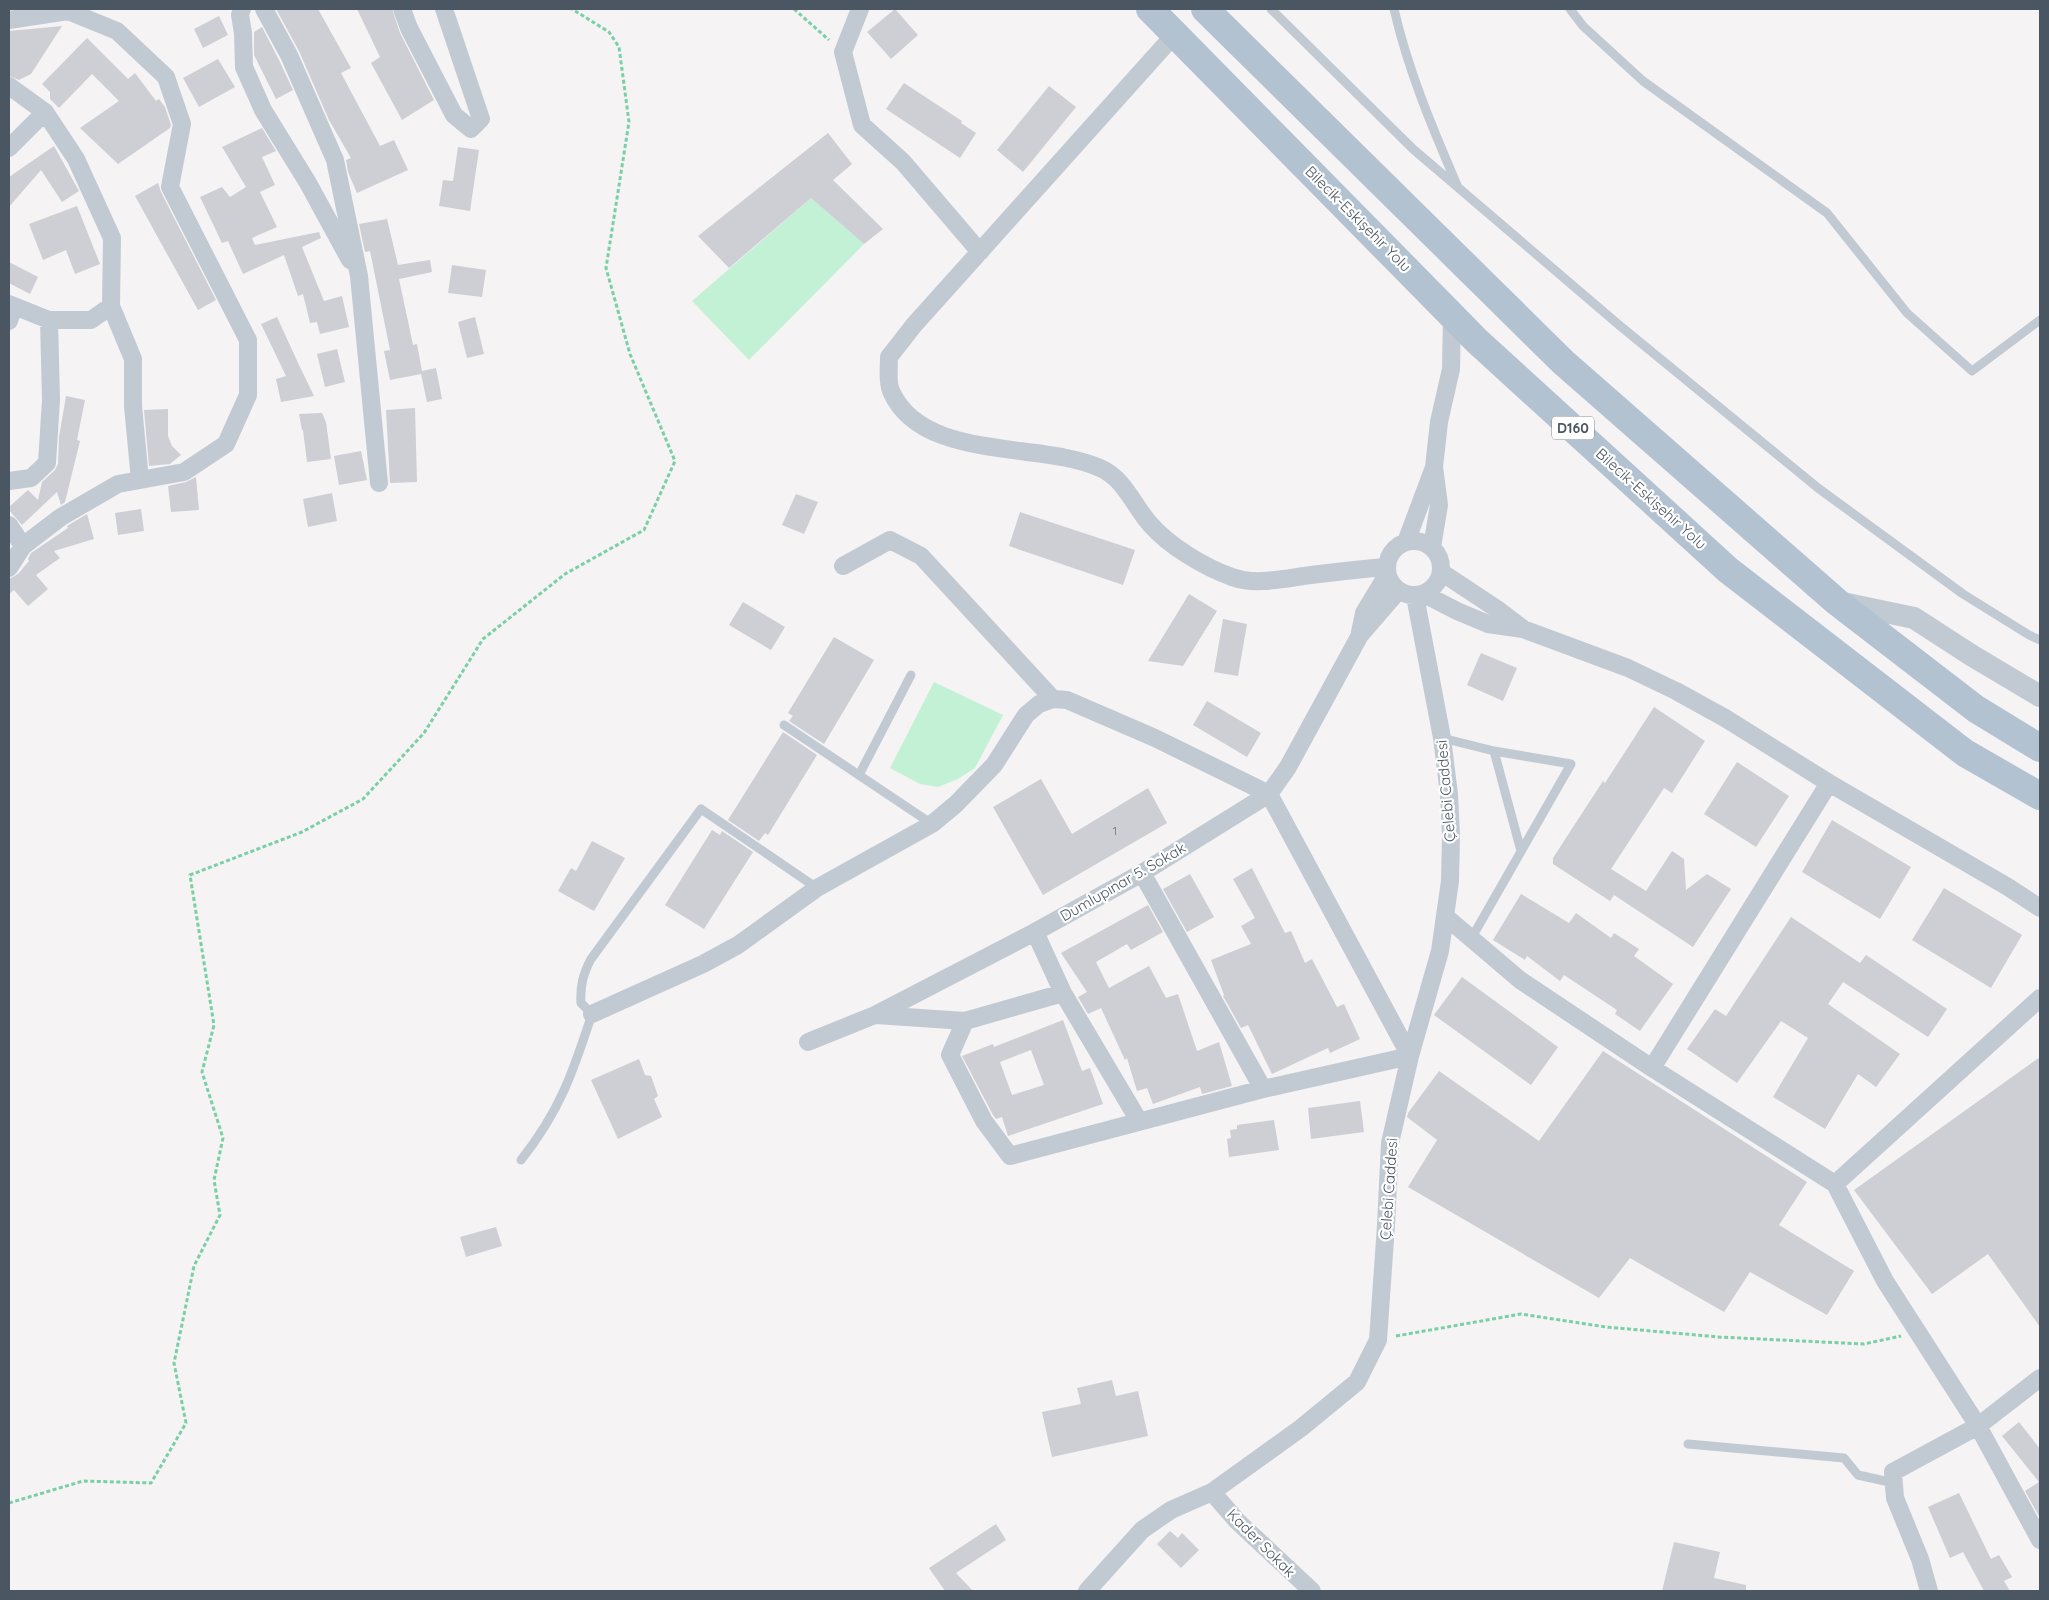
<svg xmlns="http://www.w3.org/2000/svg" width="2049" height="1600" font-family="Quicksand,sans-serif">
<rect width="100%" height="100%" fill="#f5f3f3"/>
<path fill="#c3f1d5" d="M811 198 864 244 749 360 692 301Z
M934 682 1003 715 975 768 958 779 938 787 920 784 890 768Z"/>
<path fill="#cdcfd5" fill-rule="evenodd" d="M276 9H318L351 68 341 73 380 146 394 140 408 170 357 193 348 172 346 160 351 158 329 120 299 51Z
M357 9H392L400 33 434 100 402 120 371 63 380 57Z
M895 9 918 35 891 59 867 32Z
M219 16 228 35 203 48 194 29Z
M62 26 31 74 19 80 9 76V31Z
M262 27 279 60 293 90 276 99 254 55V32Z
M87 38 128 79 135 73 156 101 159 99 165 107 171 125 170 128 118 164 80 128 119 101 92 74 59 108 50 99V92L42 84Z
M218 59 235 87 199 107 183 78Z
M904 83 962 121 961 123 976 133 960 158 886 109Z
M1049 86 1076 107 1023 172 997 150Z
M262 128 276 151 262 157 275 185 260 192 277 227 252 238 255 245 319 232 321 238 302 247 324 301 342 296 349 327 320 334 317 322 310 323 303 294 298 296 284 255 243 274 228 241 222 243 200 197 222 187 230 197 246 187 222 147Z
M828 133 852 164 833 180 883 229 864 244 811 198 729 268 698 236Z
M54 146 79 191 62 202 41 170 9 207V177Z
M458 147 479 150 470 211 439 206 443 180 453 181Z
M158 183 161 192 216 300 198 310 135 196Z
M77 206 100 264 75 274 66 250 43 260 29 224Z
M387 219 398 265 430 260 432 272 399 279 413 345 417 344 422 371 436 368 442 399 427 402 421 374 390 380 384 351 390 350 370 251 365 252 359 224Z
M9 262 38 277 30 294 9 283Z
M452 265 486 270 482 297 448 293Z
M277 317 299 365 314 396 281 402 276 379 286 376 261 324Z
M475 317 484 354 467 358 458 322Z
M337 349 345 382 325 387 317 354Z
M66 396 85 400 77 440 80 441 65 502 61 505 57 492 22 525 9 510V507L28 490 38 500 42 482 55 470 58 464 59 437Z
M415 408 417 482 390 483 386 410Z
M168 409V436L172 446 181 455 170 464 149 466 144 410Z
M322 413 326 422 331 459 307 462 303 430H302L299 414Z
M361 451 367 480 339 485 334 456Z
M196 477 199 510 171 512 168 486 186 482Z
M332 493 337 521 308 527 303 499Z
M796 494 818 502 804 534 782 525Z
M141 509 144 531 118 535 115 513Z
M1020 512 1135 550 1123 585 1009 546Z
M87 514 94 539 54 551 60 558 36 575 48 589 28 606 14 590 9 594V579L18 574 29 561 28 559 31 553 68 528 67 526Z
M1189 594 1217 611 1183 666 1148 661Z
M743 602 785 627 771 650 729 625Z
M1223 619 1247 624 1238 676 1214 672Z
M834 637 874 660 824 744 789 721 793 716 788 713Z
M1481 653 1517 668 1503 701 1467 685Z
M1207 701 1261 733 1247 757 1193 725Z
M1654 707 1705 741 1672 793 1664 788 1611 869 1646 891 1672 851 1684 859 1686 890 1707 874 1731 889 1693 947 1614 895 1610 901 1553 864V858L1603 781 1605 783Z
M783 732 817 755 768 835 765 833 759 841 728 820Z
M1737 762 1789 796 1756 847 1704 814Z
M1041 779 1072 834 1148 788 1167 823 1043 895 993 807Z
M1832 820 1911 867 1880 919 1802 872Z
M712 830 720 835 722 831 753 852 704 929 665 905Z
M592 841 625 858 594 911 558 891 571 868 576 871Z
M1252 868 1285 933 1291 931 1305 963 1312 959 1337 1007 1344 1004 1360 1039 1330 1053 1328 1048 1272 1074 1248 1025 1241 1028 1223 996 1224 995 1211 960 1251 944 1241 926 1255 918 1233 879Z
M1190 874 1214 917 1187 932 1163 889Z
M1944 888 2022 935 1991 988 1912 940Z
M1521 894 1569 923 1576 913 1611 938 1614 933 1639 949 1634 956 1673 984 1640 1031 1615 1014 1617 1010 1564 975 1560 981 1527 956 1525 960 1493 940Z
M1148 905 1163 932 1131 950 1127 944 1096 962 1109 988 1149 966 1166 998 1178 994 1197 1051 1219 1042 1232 1086 1202 1094 1200 1087 1153 1104 1147 1088 1137 1091 1127 1058 1125 1060 1101 1008 1088 1014 1078 997 1087 992 1061 953Z
M1791 917 1860 963 1866 955 1947 1009 1928 1037 1843 982 1828 1004 1900 1054 1876 1087 1858 1074 1825 1129 1773 1097 1808 1038 1781 1021 1737 1083 1687 1049 1715 1009 1726 1016Z
M1462 977 1558 1047 1531 1085 1434 1015Z
M1063 1020 1082 1071 1090 1068 1103 1104 1008 1136 1002 1117 996 1119 993 1115 962 1056 993 1044 994 1047ZM1031 1050 1044 1085 1012 1095 1000 1062Z
M1603 1051 1807 1182 1779 1225 1854 1271 1827 1315 1750 1272 1724 1312 1630 1258 1599 1298 1408 1187 1437 1140 1407 1117 1408 1113 1439 1071 1539 1141Z
M2040 1057V1327L1988 1254 1932 1294 1854 1190Z
M639 1059 645 1075 651 1076 658 1096 654 1099 662 1117 618 1139 591 1080Z
M1360 1101 1364 1132 1311 1139 1308 1108Z
M1274 1120 1279 1150 1229 1157 1227 1139 1231 1138 1230 1130 1237 1129V1125Z
M496 1227 502 1246 466 1257 460 1237Z
M1112 1380 1116 1396 1138 1391 1148 1436 1052 1457 1042 1412 1081 1404 1077 1388Z
M2019 1422 2040 1449V1518L2025 1491 2039 1482 2002 1436Z
M1959 1493 1991 1559 1999 1555 2012 1577 2004 1581 2010 1591H1984L1963 1552 1950 1558 1928 1507Z
M996 1524 1006 1540 956 1573 973 1591H945L929 1568Z
M1170 1531 1178 1538 1182 1533 1199 1550 1181 1568 1157 1544Z
M1674 1542 1720 1552 1714 1578 1746 1585V1591H1662Z"/>
<g fill="none" stroke-linecap="round" stroke-linejoin="round">
<path stroke="#7ad0a6" stroke-width="3" stroke-dasharray="4 2.5" stroke-linecap="butt" d="M794 9 829 40
M1396 1336 1521 1314 1606 1327 1719 1337 1864 1344 1901 1336
M9 1503 83 1481 151 1483 186 1423 174 1363 194 1266 220 1215 214 1180 223 1138 202 1072 214 1025 190 875 302 832 363 799 424 733 483 639 565 574 644 530 675 461 630 354 606 268 629 122 619 47 609 32 572 9"/>
<path stroke="#c1cad2" stroke-width="9" d="M1271 9 1413 149 1619 325 1818 488 1963 594 2029 635 2040 640
M1394 9C1408 70 1432 127 1457 185
M1570 9 1583 26 1643 81 1827 213 1907 313 1972 371 2040 320
M784 725 932 824
M1442 738 1494 751 1571 764 1471 939
M1494 751 1521 851
M859 775 911 675
M521 1160C560 1111 573 1072 592 1014L581 1003C580 986 583 974 591 959L701 809 817 888
M1688 1444 1844 1458 1858 1475 1894 1483"/>
<path stroke="#c1cad2" stroke-width="18" d="M242 9 240 15 243 33 244 67 263 110 308 183 350 260
M264 9 289 55 335 160 359 276 379 483
M402 9 409 28 454 115 471 129 481 119 444 9
M860 9 843 52 862 125 903 162 980 252
M9 20 68 11 117 31 166 77 182 124 170 187 248 340V395L226 444 184 472 118 484 61 517 23 546 9 568
M1175 34 914 325 889 357C889 367 887 382 891 391 922 462 1040 441 1100 468 1124 478 1134 506 1150 524 1169 546 1204 567 1232 577 1256 586 1286 578 1311 575 1336 572 1361 569 1386 567
M9 86 45 112 76 159 112 238 111 306 91 320H49L9 304
M9 148 45 112
M111 306 133 359V406L140 480
M9 321 14 306
M9 481 31 478 47 463 51 400 49 320
M9 525 23 546
M1387 568a27 27 0 1 1 54 0a27 27 0 1 1-54 0Z
M1406 542 1433 470
M1432 547 1439 505 1434 467 1439 422 1451 369 1452 314
M843 566 890 540 921 556 1053 699
M1441 572 1497 609 1522 628
M1424 594 1457 611 1488 624 1523 629 1628 668 1676 691 1725 718 1829 783 2008 887 2040 908
M1360 632 1364 613 1387 575
M1142 873 1263 1089
M1446 917 1520 980 1652 1068 1835 1184 1885 1281 1978 1426 2040 1540
M1035 932 1063 993 1139 1121
M592 1014 703 964 738 945 817 888 932 824 956 804 994 765 1026 715 1039 704 1053 699 1067 700 1155 738 1269 794 1410 1056 1263 1089 1010 1156 984 1121 950 1055 965 1021
M876 1015 965 1021 1063 993
M808 1042 875 1015 1035 932 1142 873 1269 794 1288 767 1360 635 1398 591
M1652 1068 1829 783
M1835 1184 2040 998
M1212 1492 1237 1521 1312 1591
M1087 1591 1142 1530 1171 1510 1212 1492 1301 1428 1357 1382 1378 1340 1386 1225 1390 1143 1410 1056 1440 951 1450 881 1451 836 1449 794 1442 738 1415 596
M1929 1591 1920 1559 1895 1498 1893 1472 1978 1426 2040 1378"/>
<path stroke="#c1cad2" stroke-width="22" d="M1838 602 1914 618 1971 655 2040 696"/>
<path stroke="#b3c2d1" stroke-width="28" d="M1150 9 1477 341 1728 570 1965 753 2040 796
M1205 9 1563 362 1837 602 1976 709 2040 748"/>
</g>
<g text-anchor="middle" stroke-width="4.5" stroke-linejoin="round" paint-order="stroke">
<g font-size="12" fill="#6b747e">
<text x="1115" y="835">1</text>
</g>
<rect fill="#fff" stroke="#808990" stroke-width="1" x="1552" y="416.5" width="42" height="23" rx="4"/>
<g font-size="14" font-weight="bold" fill="#4a5661">
<text x="1573" y="433">D160</text>
</g>
<g font-size="15" fill="#4a5661" stroke="#fff">
<text transform="translate(1358 219) rotate(45)" y="5">Bilecik-Eskişehir Yolu</text>
<text transform="translate(1651 499) rotate(42)" y="5">Bilecik-Eskişehir Yolu</text>
<text transform="translate(1446 791) rotate(-95)" y="5">Çelebi Caddesi</text>
<text transform="translate(1123 882) rotate(-30)" y="5">Dumlupınar 5. Sokak</text>
<text transform="translate(1389 1189) rotate(-86)" y="5">Çelebi Caddesi</text>
<text transform="translate(1261 1543) rotate(45)" y="5">Kader Sokak</text>
</g>
</g>
<rect width="2049" height="1600" fill="none" stroke="#4a5661" stroke-width="20"/>
</svg>
